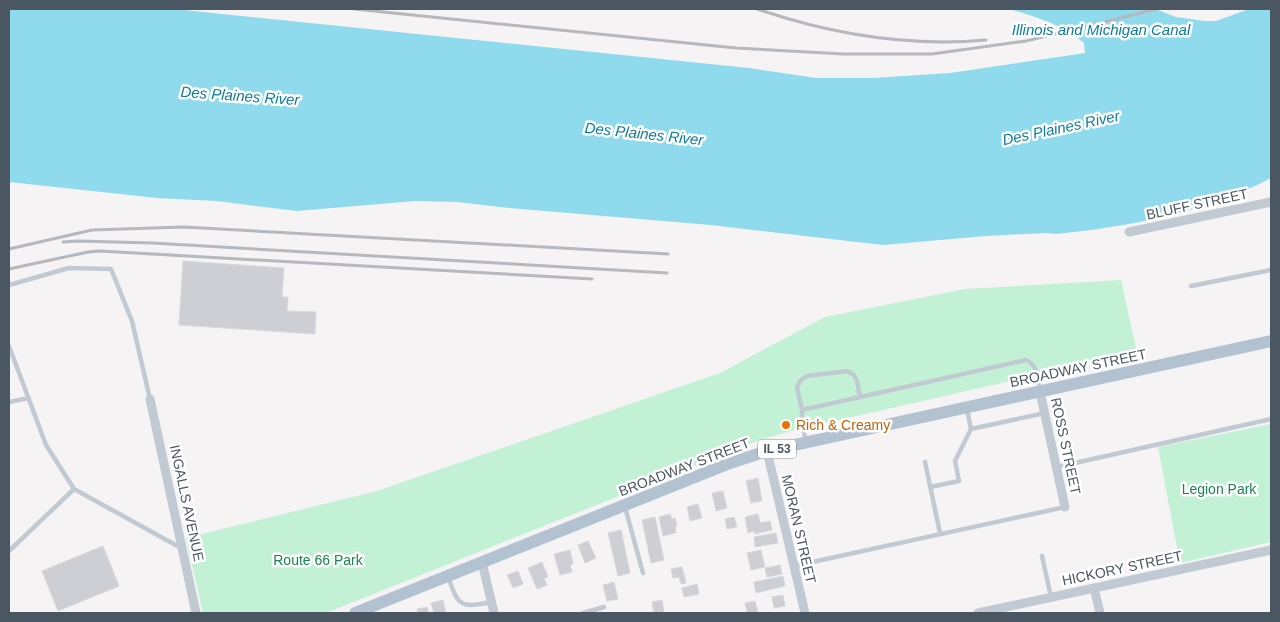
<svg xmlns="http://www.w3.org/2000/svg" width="1280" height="622" font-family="Arial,sans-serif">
<rect width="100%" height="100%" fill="#f5f3f3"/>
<path fill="#c3f1d5" d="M1121 280 1137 352 791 431 757 441 326 613H203L186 538 377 491 720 373 825 317 965 289Z
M1271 424V542L1180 563 1158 447Z"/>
<path fill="#90daee" d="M9 9H174L749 68 816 78H872L950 73 1085 53 1084 43C1063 25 1036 17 1009 9H1155L1176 17 1205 21H1216L1249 9H1271V178C1207 212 1127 227 1056 234L1044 233 986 236 883 245 711 225 509 208 457 202 415 201 297 211 217 201 157 198 9 182Z"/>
<path fill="#cdcfd5" stroke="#d7d9de" d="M183 261 284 268 282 297H288L287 311 316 312 315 334 179 325Z
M758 478 762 501 751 503 746 481Z
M723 491 727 508 716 511 712 493Z
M698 504 702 518 690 521 687 507Z
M670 514 672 519 675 518 677 526 675 527 676 533 663 536 659 517Z
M758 514 760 523 770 521 772 530 755 534 754 531 748 533 745 517Z
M655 517 664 560 651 563 642 520Z
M734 517 737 527 727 529 725 519Z
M621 530 630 573 618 576 608 533Z
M776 533 778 543 755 547 754 537Z
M588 541 596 558 585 563 578 545Z
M103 546 119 586 58 611 42 571Z
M570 550 573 564 570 565 572 572 560 575 554 554Z
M761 550 765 567 751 570 747 553Z
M542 562 548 577 544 578 547 585 537 589 528 568Z
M780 565 782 574 767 577 765 568Z
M682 567 686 583 681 584 679 577 673 578 671 569Z
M518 571 523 584 513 588 507 575Z
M783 576 785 586 756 593 754 582Z
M614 582 618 599 607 601 603 585Z
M697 584 699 594 684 597 682 588Z
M783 595 785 606 774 608 772 597Z
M443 600 446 613H434L431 603Z
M662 600 664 611 654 613 652 602Z
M755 601 758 612 747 613 745 603Z
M427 607 429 613H418L417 609Z"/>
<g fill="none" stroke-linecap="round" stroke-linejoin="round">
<path stroke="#c1cad2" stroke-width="4.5" d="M9 285 69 268 111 269 132 321 150 399
M1191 286 1271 270
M9 346 46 445 74 489
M9 402 29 398
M967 409 971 429
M802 410 797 388 800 381 807 376 847 371 854 375 857 381 860 397
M806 442 802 422V410L1026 360C1038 365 1038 379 1040 390
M925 462 940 533
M1057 467 1271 419
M930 487 959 481 955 461 971 429 1045 413
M625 507 643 573
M9 551 74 489 181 548
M1042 556 1051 597
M794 566 1065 507
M448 577C459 607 460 608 492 602
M583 613 604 607"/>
<path stroke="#c1cad2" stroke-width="9" d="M1129 232 1271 202
M1040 392 1065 507
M150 399 196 613
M767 451 805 613
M482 562 494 613
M1094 588 1100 613
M978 613 1271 550"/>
<path stroke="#b3c2d1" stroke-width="12" d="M355 613 730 463 767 451 1271 341"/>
<path stroke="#b5b8bd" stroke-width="3" d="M354 9 736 48 844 54H932L1026 41 1157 9
M757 9C830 34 908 47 986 40
M63 242 79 241 152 243 667 273
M9 249 92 230 184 227 668 254
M9 269 88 252 100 251 592 279"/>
</g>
<circle fill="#e8710a" stroke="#fff" stroke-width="2" cx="786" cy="425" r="5"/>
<g text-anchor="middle" stroke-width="5" stroke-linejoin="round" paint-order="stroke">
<rect fill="#fff" stroke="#808990" stroke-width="1" x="758" y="439.5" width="38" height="19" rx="4"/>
<g font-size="12" font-weight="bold" fill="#4a5661">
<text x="777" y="453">IL 53</text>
</g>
<g font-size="14" fill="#4a5661" stroke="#fff">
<text transform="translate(1197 204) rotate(-12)" y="5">BLUFF STREET</text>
<text transform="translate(1078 368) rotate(-12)" y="5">BROADWAY STREET</text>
<text transform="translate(1066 446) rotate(78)" y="5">ROSS STREET</text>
<text transform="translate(684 467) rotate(-21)" y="5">BROADWAY STREET</text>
<text transform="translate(187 503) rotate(78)" y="5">INGALLS AVENUE</text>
<text transform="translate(799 529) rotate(77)" y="5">MORAN STREET</text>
<text transform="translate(1122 568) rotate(-12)" y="5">HICKORY STREET</text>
</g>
<g font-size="14" fill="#c56008" stroke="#fff" text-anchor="start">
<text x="796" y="430">Rich &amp; Creamy</text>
</g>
<g font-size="14" fill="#17864f" stroke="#fff">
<text x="1219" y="494">Legion Park</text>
<text x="318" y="565">Route 66 Park</text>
</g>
<g font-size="15" font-style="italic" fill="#0c7c9b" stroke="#fff">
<text x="1101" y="35">Illinois and Michigan Canal</text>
<text transform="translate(240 96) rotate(4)" y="5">Des Plaines River</text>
<text transform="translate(1061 128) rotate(-12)" y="5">Des Plaines River</text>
<text transform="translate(644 134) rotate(6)" y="5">Des Plaines River</text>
</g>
</g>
<rect width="1280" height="622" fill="none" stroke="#4a5661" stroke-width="20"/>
</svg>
